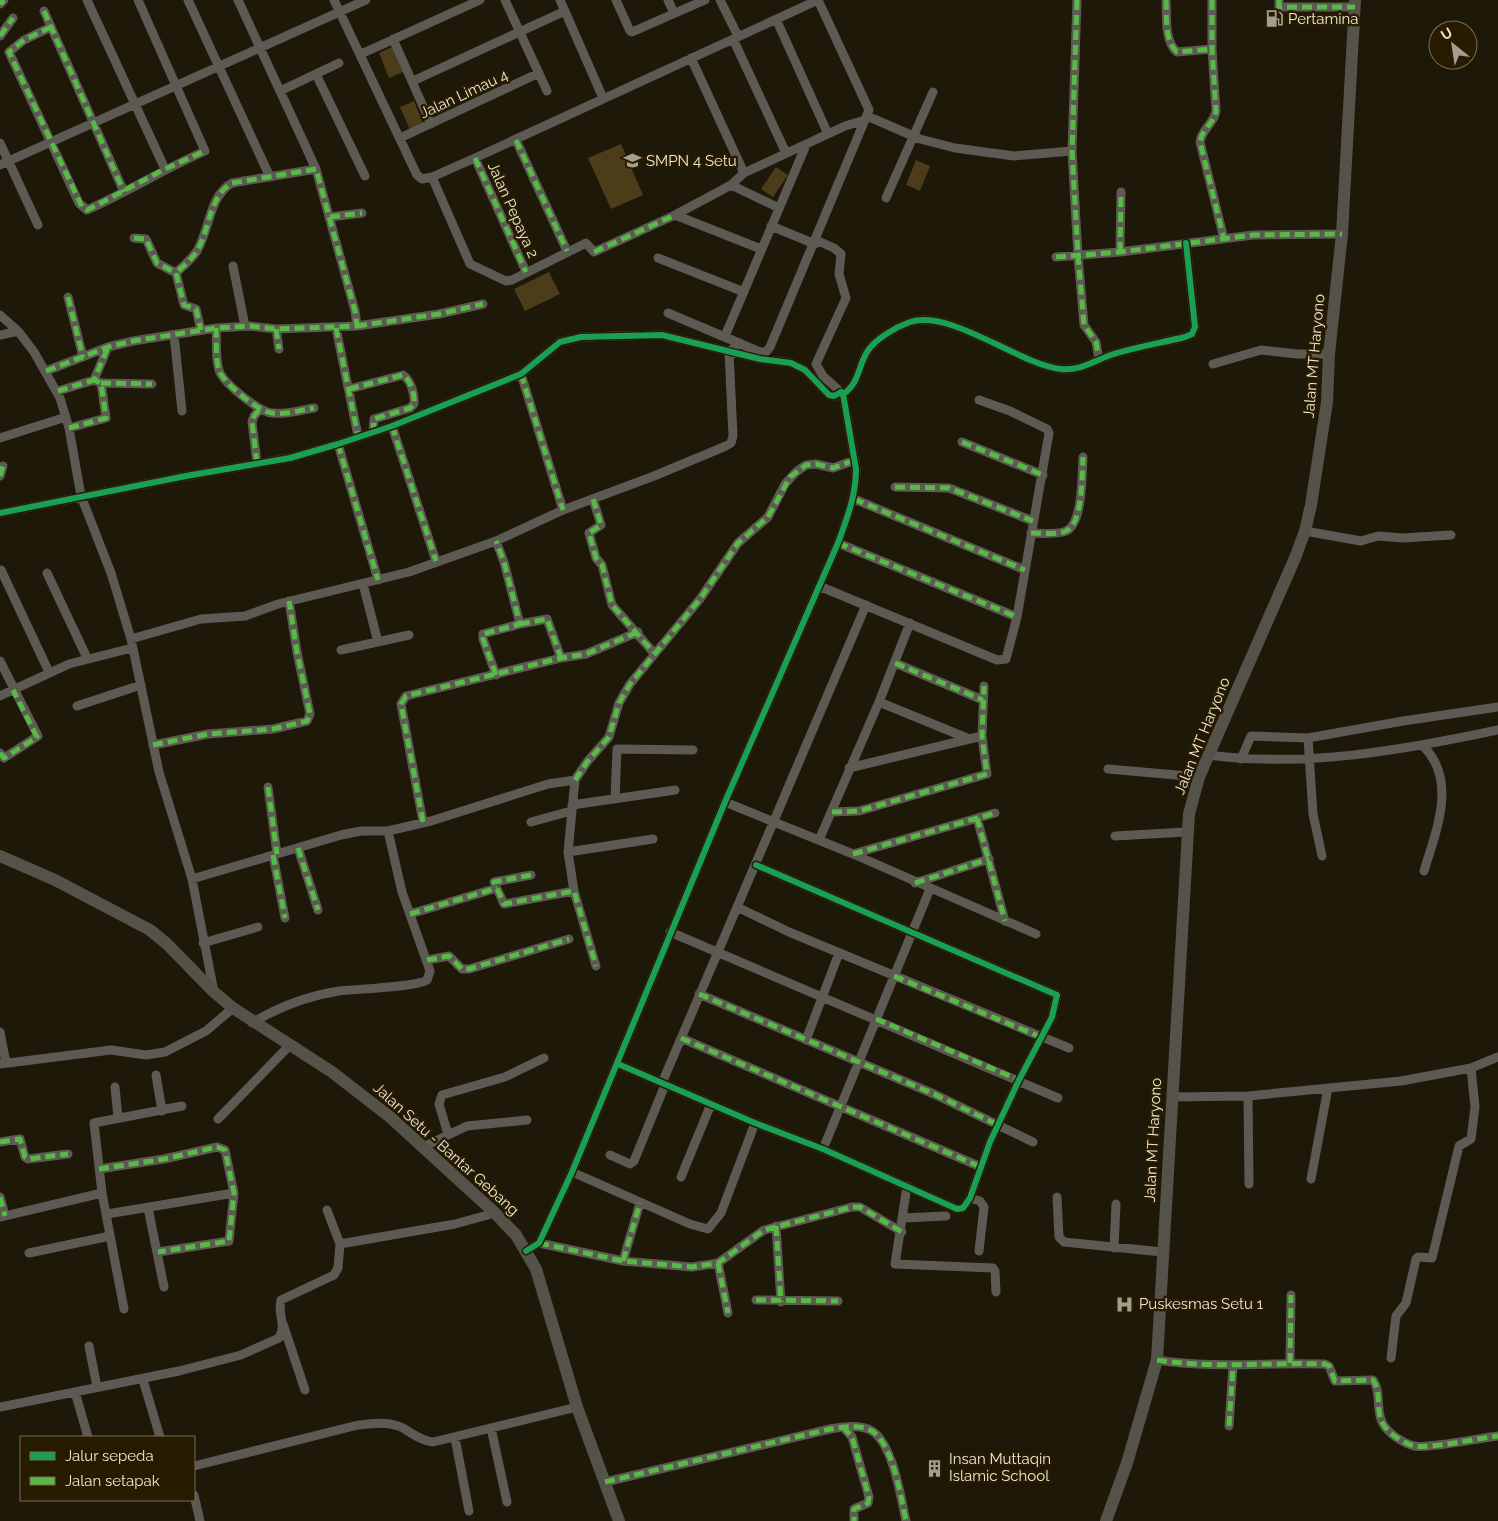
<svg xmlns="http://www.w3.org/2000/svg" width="1498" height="1521" font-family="Raleway,sans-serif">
<rect width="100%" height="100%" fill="#1e1809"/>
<path fill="#4c3c19" d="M392 47 403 72 389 78 379 53Z
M414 101 424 126 411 132 400 107Z
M621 144 643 195 611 209 588 158Z
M916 160 930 166 920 191 906 185Z
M776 167 788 175 773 197 761 189Z
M549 272 560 294 525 311 514 289Z"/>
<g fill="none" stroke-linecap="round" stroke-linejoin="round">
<path stroke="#5d5a54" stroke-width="9" d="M87 0 165 169
M188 0 270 177
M334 0 417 175 422 179 432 177 475 158 818 0
M505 0 547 91
M560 0 603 98
M616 0 630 31 632 32 705 0
M668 0 674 13
M720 0 738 36
M1077 0 1072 151 1078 256 1084 325 1096 342 1099 360
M1166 0C1167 16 1164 41 1177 52L1212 49
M1212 0V49L1216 111C1214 124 1202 128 1200 142L1224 239
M1279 0V7H1355
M0 4 4 0
M44 11 124 192
M776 19 828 134
M51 27 24 40 9 52 79 203 87 210C127 192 164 169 205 151L138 0
M0 36 13 18
M393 39 431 124
M733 39 786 153
M361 54 480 0
M691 58 744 173
M316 74 365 176
M413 81 565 11
M280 91 339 63
M867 116 920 139 955 148 1014 156 1072 151
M400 138 539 73
M516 140 567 251
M0 143 38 225
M475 158 526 272
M0 165 366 0
M432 177 470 264 506 281 512 280 586 243 594 252 675 215
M731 185 779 208
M886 198 933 92
M330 217 362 213
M771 226 815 244
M134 238 146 239 157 263 176 273 184 305 196 309 201 330
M816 240 834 248 841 254 839 274 846 298 816 364 823 376 843 394
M761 249 675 215 731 185 744 173 845 126 865 120
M1120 252 1121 192
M1056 257 1120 252 1253 235 1342 234
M658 258 744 292
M233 266 245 326
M176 273C183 266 192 259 197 251 210 229 209 196 232 183L316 169
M68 297 83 357
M668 313 760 352H766L770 347 869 110 818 0
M0 315 18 331 34 352 60 398 69 428 81 496 111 573 131 639 159 772 192 879 214 992
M357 326 439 314 483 304
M216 328C217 341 215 357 219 370 222 382 259 412 272 413 285 415 301 410 314 408
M336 328 358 436
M276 329 279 349
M0 335 18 331
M174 335 182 411
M725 336 806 145
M1213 364 1261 350 1297 354H1329
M46 371 108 347 133 341 216 328 250 326 276 329 357 326 355 311 316 169 238 0
M521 374 563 510
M101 383 152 384
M349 389 403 375C411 380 415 395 414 404L410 408 374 419 373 431
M58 391 94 380
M392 426 436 561
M69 428 106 418 101 383 94 380 108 347
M0 438 66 417
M962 442 1043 475
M338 444 378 580
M257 463 252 422 254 416 260 409
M0 476 3 466
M895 487 949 488 1033 521
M593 499 601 525 589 533 596 558 602 565 612 605 653 652
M854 499 1025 570
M0 513 186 476 290 458 338 444 392 426 521 374 560 342 581 337 662 335 760 359 791 363 805 370 829 395 834 396 841 392
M1305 531 1361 541 1378 536 1403 538 1451 535
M1031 533C1041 533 1057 535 1066 531 1083 524 1082 474 1083 457
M838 543 1017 617
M1 570 49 672
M47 573 87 658
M363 584 378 642
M819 586 997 660 1006 659 1017 617 1049 433 1047 429 1010 411 979 400
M520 624 547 619 561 658
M131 639 201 619 245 616 278 604 409 572 496 541 563 510 654 476 726 446 731 443 733 436 729 352 740 343
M341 650 409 635
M0 661 38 736 4 758 0 753
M895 663 983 700
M496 675 483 639V634L520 624 504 562 496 541
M0 696 69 664 132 648
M879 702 967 738
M77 706 141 685
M1308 738 1313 814 1322 856
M153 745 208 734 273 729 307 721 310 714 297 652 289 601
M1423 746C1458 780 1436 831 1424 871
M1208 755C1305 768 1404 750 1498 730
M1241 759 1251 736 1308 738 1403 721 1498 707
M849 768 982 736
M1108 769 1199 777
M268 787 277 854
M615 799 617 749 693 750
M725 802 853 854 1036 934
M572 805 675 790
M832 812 859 811 987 774 982 736 984 686
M977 818 1005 921
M423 822 401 704 406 696 561 658 586 654 638 632
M531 822 571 811
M1115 836 1186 832
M819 840 879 702 910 623
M298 848 318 910
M568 852 653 839
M853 854 995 813
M273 855 285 918
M531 875 494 882 504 904 574 891 596 966
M192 879 341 835 361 831H388L431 821 548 784 575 780
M915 883 989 859
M574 891 568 852 575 780 587 762 609 737 619 703 630 684 700 599 738 543 768 517 785 484 796 472 806 465 816 464 833 468 855 460
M737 907 789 932 1069 1048
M410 914 497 888
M670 932 1058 1098
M203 943 258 927
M427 960 449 956 462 969H469L569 939
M699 994 934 1094 1033 1142
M252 1023C280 1006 307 996 339 991 357 989 416 987 427 980L430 971 402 892 388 831
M0 1032 6 1063
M681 1038 981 1167
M806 1040 839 953
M0 1064 111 1050 146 1055 165 1052 206 1031 233 1008
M618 1064 755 1123 823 1149 957 1209 963 1208 970 1198 990 1142 1019 1080 1052 1017 1057 995 756 865
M156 1075 162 1111
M662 1083 866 605
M115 1087 118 1118
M1248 1096 1249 1184
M1172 1097 1248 1096 1401 1081 1471 1068 1498 1057
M218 1119 290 1045
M448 1134 439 1104 442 1095 505 1077 544 1058
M0 1142 20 1139 25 1157 28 1159 68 1154
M423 1147 467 1126 527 1120
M823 1149 930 889
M610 1155 630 1164 634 1161 665 1085
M99 1169 164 1159 217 1147 225 1150 234 1193 229 1241 158 1252
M572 1172 690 1224 708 1229 721 1213 755 1123
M681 1177 711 1104
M1311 1179 1328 1088
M907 1186 895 1264 993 1268 995 1271 996 1292
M0 1197 5 1216
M1057 1197 1059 1237 1064 1242 1162 1252
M970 1198 980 1201 984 1207 979 1251
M148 1208 164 1287
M327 1210 340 1244
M107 1214 234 1193
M0 1217 102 1193
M903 1218 946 1216
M776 1226 781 1302
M539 1243 623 1261 692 1267 718 1263 764 1230 852 1207H860L902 1232
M1114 1248 1116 1204
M526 1251 539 1243 572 1172 725 802 838 543C847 518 856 496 856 469L843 394C859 384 858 367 867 352 875 339 896 327 910 322 951 309 1018 364 1061 369 1081 371 1093 361 1111 355 1135 347 1161 343 1185 337L1192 334 1195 327 1186 243
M29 1253 110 1236
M623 1261 640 1203
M718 1263 728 1313
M756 1300 838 1301
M124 1309 102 1193 94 1123 182 1106
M283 1324 305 1390
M89 1346 97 1387
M1391 1358 1396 1316 1406 1303 1416 1259 1418 1257 1432 1258 1459 1146 1471 1139 1475 1107 1471 1068
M1157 1360C1214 1369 1268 1362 1325 1364L1329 1366 1335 1381 1373 1380C1382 1392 1375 1411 1383 1424 1389 1434 1403 1443 1414 1446 1429 1449 1479 1438 1498 1436
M1290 1363 1291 1295
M143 1380 160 1437
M75 1392 88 1437
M0 1407 179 1371 241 1355 279 1338C287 1325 277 1313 281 1300L334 1275 338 1268 340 1244 455 1224 495 1213
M1229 1426 1233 1366
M843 1427 852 1437 869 1497 868 1503 854 1509V1521
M491 1428 507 1502
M455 1438 469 1511
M194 1466 358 1425C372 1424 388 1421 401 1427 412 1433 421 1441 433 1442L577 1407
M605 1482 830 1429C843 1427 860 1424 872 1431 893 1444 901 1498 906 1521
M194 1495 200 1521"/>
<path stroke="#555249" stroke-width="12" d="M0 856 55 880 150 930 167 944 214 992 233 1008 332 1072 390 1117 495 1213 516 1235 536 1269 577 1407 619 1521
M1106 1521 1127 1463 1157 1360 1189 814 1199 777 1295 558 1305 531 1311 505 1327 402 1329 354 1342 234 1355 0"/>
<path stroke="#58b947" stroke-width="5" stroke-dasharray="10 5" stroke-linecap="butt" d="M1077 0 1072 151 1078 256 1084 325 1096 342 1099 360
M1166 0C1167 16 1164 41 1177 52L1212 49
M1212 0V49L1216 111C1214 124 1202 128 1200 142L1224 239
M1279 0V7H1355
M0 4 4 0
M44 11 124 192
M51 27 24 40 9 52 82 207 87 210 95 206 165 169 205 151
M0 36 13 18
M516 140 567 251
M475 158 526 272
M330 217 362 213
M134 238 146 239 157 263 176 273 184 305 196 309 201 330
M594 252 675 215
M1120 252 1121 192
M1056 257 1120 252 1253 235 1342 234
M68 297 83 357
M357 326 439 314 483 304
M216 328C217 341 215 357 219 370 222 382 259 412 272 413 285 415 301 410 314 408
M336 328 358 436
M276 329 279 349
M46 371 108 347 133 341 216 328 250 326 276 329 357 326 355 311 316 169 232 183C209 196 210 229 197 251 192 259 183 266 176 273
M521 374 563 510
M101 383 152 384
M349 389 403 375C411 380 415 395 414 404L410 408 374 419 373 431
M58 391 94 380
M392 426 436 561
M69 428 106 418 101 383 94 380 108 347
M962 442 1043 475
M338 444 378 580
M257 463 252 422 254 416 260 409
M0 476 3 466
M895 487 949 488 1033 521
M593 499 601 525 589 533 596 558 602 565 612 605 653 652
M854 499 1025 570
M1031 533C1041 533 1057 535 1066 531 1083 524 1082 474 1083 457
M838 543 1017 617
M520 624 547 619 561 658
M895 663 983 700
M496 675 483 639V634L520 624 504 562 496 541
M153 745 208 734 273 729 307 721 310 714 297 652 289 601
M0 753 4 758 37 737 13 690
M575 780 587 762 609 737 619 703 630 684 700 599 738 543 768 517 790 477 806 465 816 464 833 468 855 460
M268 787 277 854
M832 812 859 811 987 774 982 736 984 686
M977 818 1005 921
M423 822 401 704 406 696 561 658 586 654 638 632
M298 848 318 910
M853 854 995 813
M273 855 285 918
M531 875 494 882 504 904 574 891 596 966
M915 883 989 859
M410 914 497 888
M427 960 449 956 462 969H469L569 939
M894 976 1041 1037
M699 994 934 1094 998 1125
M876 1019 1019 1080
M681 1038 981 1167
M0 1142 20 1139 25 1157 28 1159 68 1154
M99 1169 164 1159 217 1147 225 1150 234 1193 229 1241 158 1252
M0 1197 5 1216
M776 1226 781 1302
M539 1243 623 1261 692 1267 718 1263 764 1230 852 1207H860L902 1232
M623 1261 640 1203
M718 1263 728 1313
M756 1300 838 1301
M1157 1360C1214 1369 1268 1362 1325 1364L1329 1366 1335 1381 1373 1380C1382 1392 1375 1411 1383 1424 1389 1434 1403 1443 1414 1446 1429 1449 1479 1438 1498 1436
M1290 1363 1291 1295
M1229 1426 1233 1366
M843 1427 852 1437 869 1497 868 1503 854 1509V1521
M605 1482 830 1429C843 1427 860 1424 872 1431 893 1444 901 1498 906 1521"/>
<defs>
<path id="cycleway" d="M0 513 186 476 290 458 338 444 392 426 521 374 560 342 581 337 662 335 760 359 791 363 805 370 829 395 834 396 841 392
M618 1064 755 1123 823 1149 957 1209 963 1208 970 1198 990 1142 1019 1080 1052 1017 1057 995 756 865
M526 1251 539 1243 572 1172 725 802 838 543C847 518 856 496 856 469L843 394C859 384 858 367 867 352 875 339 896 327 910 322 951 309 1018 364 1061 369 1081 371 1093 361 1111 355 1135 347 1161 343 1185 337L1192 334 1195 327 1186 243"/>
</defs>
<use href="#cycleway" stroke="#271b00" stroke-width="9"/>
<use href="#cycleway" stroke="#1a9f57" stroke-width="6"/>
</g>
<defs>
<symbol id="fuel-bare" viewBox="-9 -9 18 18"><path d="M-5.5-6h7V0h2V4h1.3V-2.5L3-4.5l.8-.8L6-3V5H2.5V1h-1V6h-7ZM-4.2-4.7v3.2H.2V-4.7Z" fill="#a59e8e" stroke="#271b00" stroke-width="2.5" paint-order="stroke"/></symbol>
<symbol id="school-bare" viewBox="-9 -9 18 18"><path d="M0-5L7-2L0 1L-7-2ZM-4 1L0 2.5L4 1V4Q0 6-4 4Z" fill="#a59e8e" stroke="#271b00" stroke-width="2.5" paint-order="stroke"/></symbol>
<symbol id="hospital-bare" viewBox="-9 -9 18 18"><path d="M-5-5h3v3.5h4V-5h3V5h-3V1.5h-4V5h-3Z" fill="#a59e8e" stroke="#271b00" stroke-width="2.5" paint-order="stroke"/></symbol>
<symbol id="building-bare" viewBox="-9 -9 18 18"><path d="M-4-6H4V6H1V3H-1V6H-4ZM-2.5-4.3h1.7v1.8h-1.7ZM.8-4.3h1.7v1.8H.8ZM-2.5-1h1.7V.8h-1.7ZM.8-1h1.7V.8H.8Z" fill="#a59e8e" stroke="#271b00" stroke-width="2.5" paint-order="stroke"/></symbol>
</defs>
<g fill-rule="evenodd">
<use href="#fuel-bare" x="1262" y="6" width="25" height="25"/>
<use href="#school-bare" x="620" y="148" width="25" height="25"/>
<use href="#hospital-bare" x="1112" y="1292" width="25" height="25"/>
<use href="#building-bare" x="922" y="1456" width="25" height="25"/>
</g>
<g text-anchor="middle" stroke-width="5" stroke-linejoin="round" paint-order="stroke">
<g font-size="15" fill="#eee6d6" stroke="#271b00" text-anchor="start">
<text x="1288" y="24">Pertamina</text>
<text x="646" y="166">SMPN 4 Setu</text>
<text x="1139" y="1309">Puskesmas Setu 1</text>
<text x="949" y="1464">Insan Muttaqin<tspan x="949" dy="17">Islamic School</tspan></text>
</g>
<g font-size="15" fill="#eee6d6" stroke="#271b00">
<text transform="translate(464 94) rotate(-25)" y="5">Jalan Limau 4</text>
<text transform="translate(513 210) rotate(66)" y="5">Jalan Pepaya 2</text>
<text transform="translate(1314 356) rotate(-85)" y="5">Jalan MT Haryono</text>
<text transform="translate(1202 736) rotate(-68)" y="5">Jalan MT Haryono</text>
<text transform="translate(1153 1140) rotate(-87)" y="5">Jalan MT Haryono</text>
<text transform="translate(446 1149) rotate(42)" y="5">Jalan Setu - Bantar Gebang</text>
</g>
</g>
<rect x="20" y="1436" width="175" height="65" fill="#271b00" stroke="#776c56"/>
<rect x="30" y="1452" width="25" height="8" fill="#1a9f57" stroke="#776c56"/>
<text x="65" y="1461" font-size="15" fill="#eee6d6">Jalur sepeda</text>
<rect x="30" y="1477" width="25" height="8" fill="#58b947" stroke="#776c56"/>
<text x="65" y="1486" font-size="15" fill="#eee6d6">Jalan setapak</text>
<g transform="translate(1453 45) rotate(330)"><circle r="24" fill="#271b00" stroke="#776c56"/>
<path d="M0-4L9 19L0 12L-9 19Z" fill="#a59e8e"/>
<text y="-8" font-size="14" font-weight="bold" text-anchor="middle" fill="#eee6d6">U</text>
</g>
</svg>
